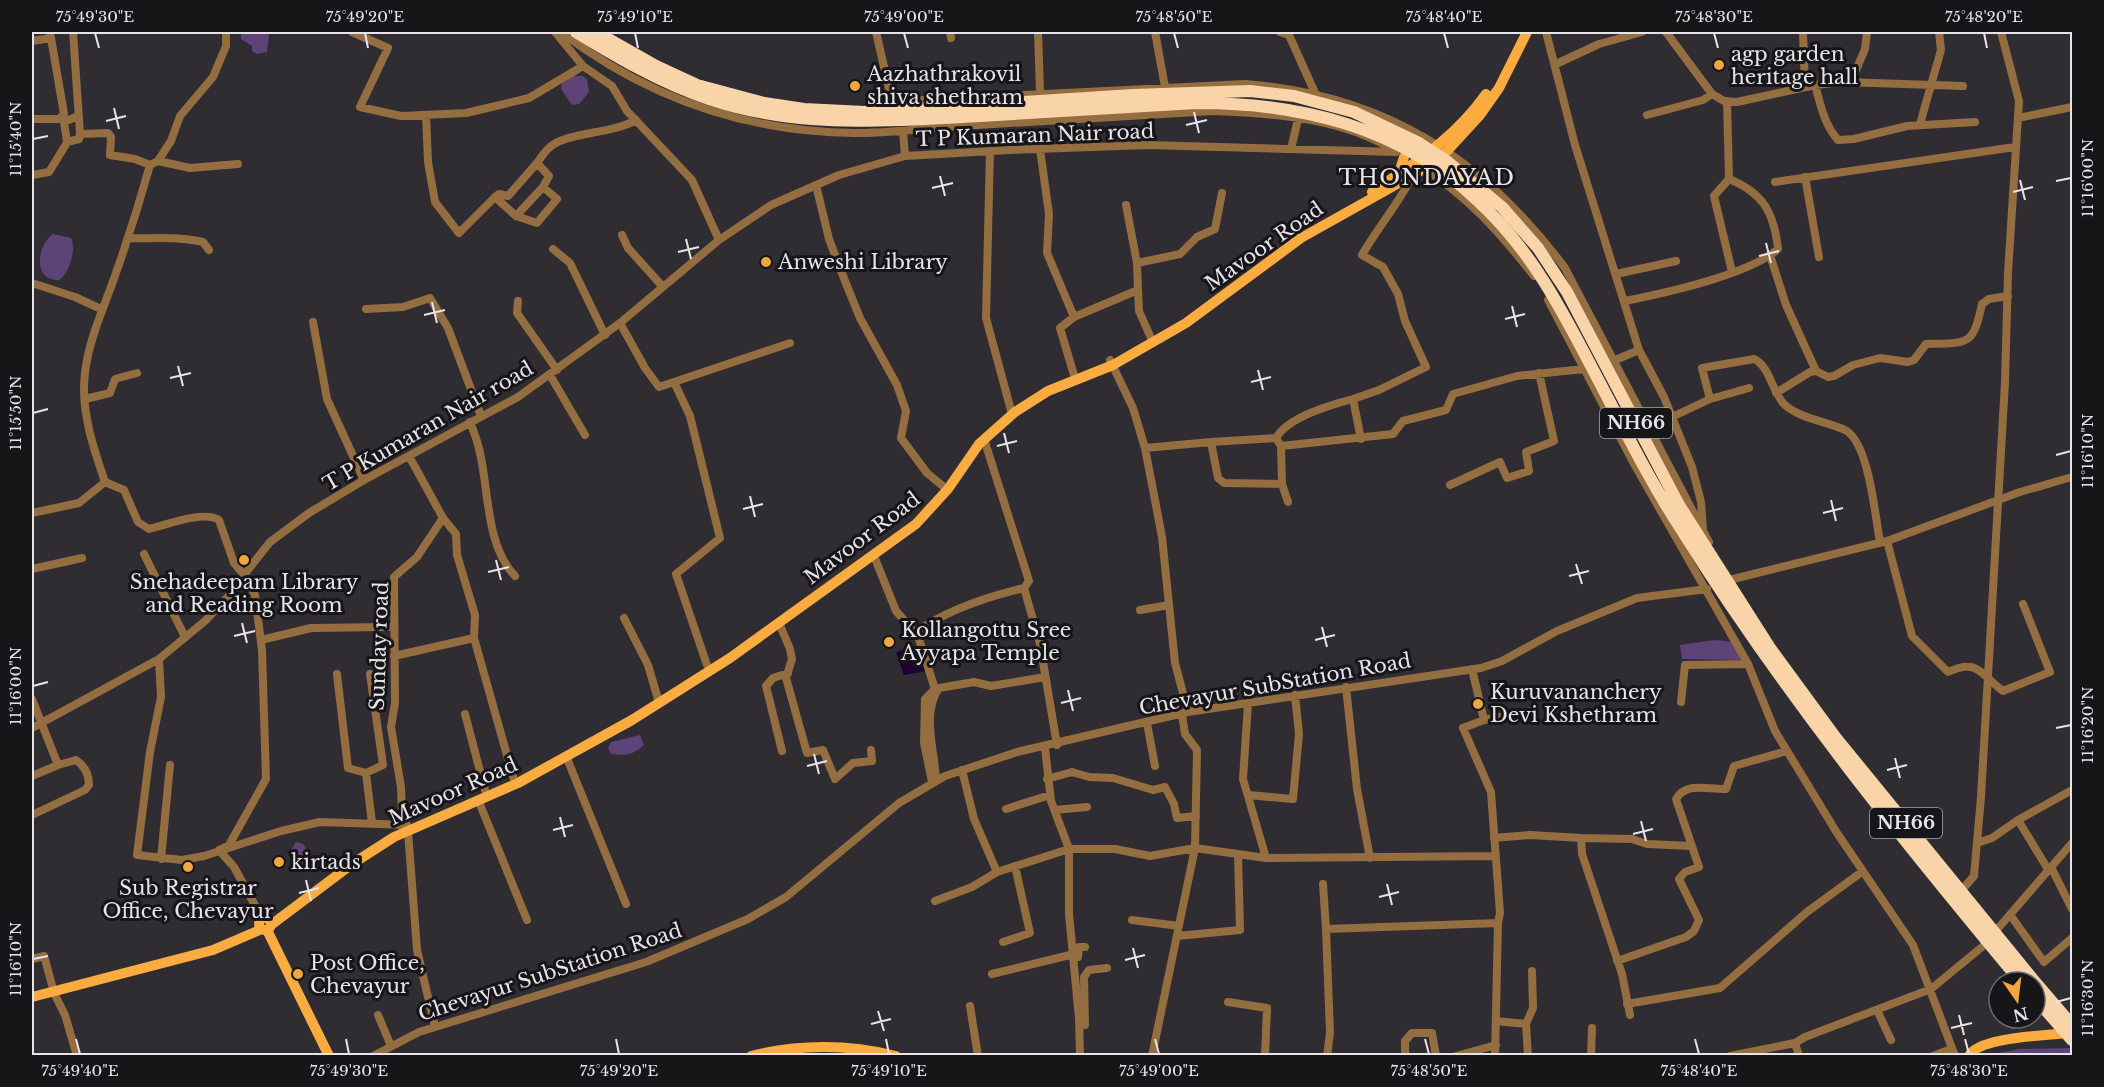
<svg xmlns="http://www.w3.org/2000/svg" width="2104" height="1087" font-family="'Libre Baskerville',serif">
<rect width="100%" height="100%" fill="#2f2c32"/>
<path fill="#5e4378" d="M245 32H264L269 35 267 52 257 54 252 51V46L241 39V33Z
M571 76H583L587 80 589 92 579 104 572 105 561 89 562 83Z
M53 234 71 238C77 249 69 274 59 280 32 281 37 245 53 234Z
M1715 640 1733 642 1741 660 1682 659 1680 645Z
M640 735 644 745C633 755 625 756 611 754L608 748 611 742Z
M296 842 303 844 310 855V862L300 871 294 870 290 852Z
M2071 1048 2072 1055H1988L2019 1049Z"/>
<path fill="#1f0233" d="M921 645 927 671 904 675 896 652Z"/>
<g fill="none" stroke-linecap="round" stroke-linejoin="round">
<path stroke="#946e40" stroke-width="8" d="M73 32 80 134 108 133 111 137 110 155 135 159 150 165
M352 32 388 48 360 107 401 116 466 113 529 98 583 66
M555 32 583 66 612 86 627 111 692 180 719 240
M561 32C648 98 746 132 855 133 884 133 914 130 942 127
M876 32 894 110 904 101 1245 84C1384 95 1482 157 1565 268L1709 542
M950 32 951 38
M1038 32 1040 90
M1155 32 1165 87
M1280 32 1289 35 1315 93
M1546 32 1575 145 1639 350 1664 397 1692 467 1701 502 1703 529
M1666 32 1712 94 1724 101 1737 102 1815 85C1821 106 1824 124 1838 140L1854 139 1907 126 1975 122
M1803 32 1805 87
M32 41 51 38
M1556 64 1599 44 1642 32
M1851 82 1865 49 1867 32
M1815 85 1844 82 1963 86
M1727 101 1729 179 1714 196 1732 272
M426 115 428 162 435 202 459 233 495 197 516 216 537 223 557 199 543 187 549 176 537 163 508 196 499 194 495 197
M1647 115 1703 100 1712 94
M78 116 64 122 67 142 79 139 80 134
M2018 118 2072 107
M32 119H59L64 114 50 32
M931 119 943 127 1213 111C1273 113 1343 118 1395 151
M1920 124 1941 50 1939 32
M903 131 905 156
M1040 149 1049 214 1047 253 1074 317 1060 328 1074 375
M1291 149 1298 119
M990 151 986 318 1012 414
M158 161 171 141 180 116 213 77 226 46V32
M537 163C541 158 544 152 549 148 564 132 613 134 636 120
M1421 167C1467 195 1501 234 1534 276
M32 175 49 172 68 141
M1805 177 1819 257
M1775 182 2015 147
M816 185 829 239 845 281 860 318 897 385 906 411 901 438 927 473 944 487
M1126 205 1137 263 1138 290
M516 216 543 187
M622 235 628 248 663 287
M128 238C153 239 178 236 203 242L209 250
M553 249 570 263 605 335
M1770 255 1786 305 1816 371
M1137 263 1180 254 1197 237 1215 229 1222 193
M1616 274 1676 261
M32 283 75 297 101 309
M1548 300 1633 462 1748 664 1775 731 1837 833 1913 945 1955 1056
M518 301 517 313 557 370
M1625 301C1665 293 1748 275 1778 249 1774 212 1763 193 1729 179
M366 309 403 307 430 298 448 328 481 416
M1074 317 1138 290 1139 311 1151 338
M313 322 327 399 364 480
M620 323 645 368 659 387 674 382 690 416 720 538 676 574 707 665
M1110 360 1133 408 1145 448 1211 442 1218 478 1224 483 1282 484 1288 502
M1613 361 1639 350
M550 375 585 435
M674 382 790 343
M1776 393 1810 372 1816 371 1828 377 1834 376 1853 365 1880 358 1908 362 1914 360 1926 344C1969 343 1973 346 1982 304L1989 299 2008 296
M85 399 110 393 115 379 137 373
M1710 399 1702 368 1754 359C1770 366 1772 393 1785 405 1801 419 1826 421 1845 430 1869 442 1875 516 1880 542
M1672 417 1710 399 1749 388
M470 422C474 432 478 442 480 453 489 492 486 546 515 576
M1276 438C1288 417 1330 405 1353 399
M984 439 1029 581 1024 588 1040 644 1057 745
M1361 439 1353 399 1379 390 1426 367 1405 321 1398 294 1383 267 1362 255C1378 227 1399 203 1413 175
M1211 442 1276 438 1281 446 1282 484
M1281 446 1393 434 1403 421 1446 410 1453 394 1517 376 1584 369
M1145 448 1162 537 1175 663 1188 712
M1450 485 1500 462 1507 478 1529 471 1526 452 1554 441 1539 373
M32 513 79 503 105 482
M443 518 456 534 457 555 475 615 474 638
M1887 541 1912 636 1948 672C1978 658 1980 674 2003 691L2050 672 2023 604
M144 554 185 637
M874 556 896 611 918 636 935 689 925 699 924 743 932 782
M32 569 82 558
M1725 581 1887 541 2020 492 2072 477
M1140 610 1169 605
M624 618 648 665 658 699
M779 623 790 649 792 659 786 678 807 753 823 750 835 779 853 763 872 761 871 750
M915 633C946 610 987 597 1024 588
M261 640 311 628 388 627
M394 656 474 638 514 780
M159 659 161 697 150 752 137 855 182 860 204 856 281 831 320 822 407 825 402 814 401 787 391 727 395 703 394 577 417 557 443 518 409 456
M337 674 348 768 366 773 372 823
M1346 687 1357 789 1370 858
M32 699 58 765 76 760C85 766 89 775 89 785L85 790 32 815
M1681 702 1685 665 1748 664
M1248 704 1243 779 1266 858
M465 714 486 794
M1484 720 1533 711
M1147 723 1155 766
M32 728 159 659 205 621 243 581 244 575 234 563 219 520C204 510 166 525 149 529L138 522 124 490 105 482C95 452 84 421 84 389 84 347 104 309 117 270 129 236 140 201 150 165L158 161 190 168 238 164
M1045 748 1051 801 1069 849V914L1079 1018 1080 1056
M782 751 766 686 773 678 788 673
M566 756 626 904
M962 770 974 819 997 872
M366 773 383 765 370 674
M32 776 58 765
M1047 779 1072 772 1089 777 1113 778 1153 790 1165 787 1174 804 1177 818 1196 816
M936 780C935 751 921 714 939 688L974 682 991 686 1045 677
M1248 795 1293 799 1299 734 1295 695
M479 802 527 920
M1006 809 1050 795
M1055 810 1087 807
M408 831 417 950 435 1027
M1494 838 1530 835 1581 838
M1977 843 1992 838 2018 820
M161 859 170 765
M2051 867 2072 909
M2049 871 2018 820 2072 790
M1323 884 1326 929
M1960 892 1974 876 1981 797 2005 382 2008 273 2019 101 2001 32
M935 901 972 887 997 872 1069 849H1115L1150 856 1195 848 1266 858 1496 856
M2011 916 2044 962 2072 938
M262 918 234 867 219 850 229 845 266 779 262 650 255 595 244 575 270 542 309 513 364 480 518 397 620 323 719 240 771 205 839 175 905 156 1010 150 1148 145 1396 152
M1132 920 1179 926
M1994 933 2072 843
M1177 936 1240 930 1238 854
M1003 942 1030 933 1015 866
M1078 957 1079 947H1085
M32 959 44 956 52 985
M1617 961 1686 937 1694 931 1699 920 1679 879 1685 872 1699 867 1676 799C1687 781 1708 790 1726 789L1734 766 1787 751
M992 974 1074 954
M53 991 65 1015 77 1056
M1228 1002 1267 1008 1265 1056
M1627 1004 1720 988 1807 912 1863 871
M970 1006 978 1056
M1877 1010 1891 1040
M378 1015 391 1046
M1630 1015 1622 974 1582 854 1581 838 1632 839 1647 844 1691 846
M1496 1021 1526 1024 1528 1056
M1526 1024 1533 1008 1532 971
M1085 1025 1084 977 1089 970 1107 968
M1795 1043 1799 1056
M373 1056 419 1032 646 962 748 919 786 897 899 803 945 776 1017 752 1188 712 1481 668 1502 661 1557 631 1637 598 1707 589
M1152 1056 1195 848 1197 750 1185 734 1182 714
M1327 1056 1330 1033 1326 929 1498 923 1500 913 1491 792 1463 728 1484 720 1472 669
M1405 1056V1041L1412 1033H1432L1436 1056
M1456 1056 1496 1045
M1495 1056 1498 923
M1591 1056 1592 1028
M1730 1056 1795 1043 1805 1037 1931 989 1988 942
M1933 1056 1951 1049"/>
<path stroke="#faac41" stroke-width="10" d="M1399 173 1404 157
M1372 192C1416 162 1455 138 1486 94
M259 924a6 6 0 1 1 12 0a6 6 0 1 1-12 0Z
M271 925 352 864 394 837 518 783 632 720 730 658 916 524 948 489 979 444 1015 412 1048 391 1113 365 1186 323 1301 238 1424 169 1447 151 1480 115 1499 88 1527 32
M267 930 329 1056
M32 997 213 950 262 929
M751 1056C798 1044 849 1044 896 1056
M1969 1056C1978 1037 2045 1036 2066 1033"/>
<path stroke="#f9d4a9" stroke-width="12" d="M576 32C619 58 661 83 709 99 798 129 888 121 980 116 1052 112 1125 107 1198 103 1302 103 1399 127 1477 200 1534 252 1565 316 1600 383 1626 433 1652 485 1683 532 1783 692 1901 838 2021 982
M596 32 656 66 697 85 764 103 804 109 864 112 1133 95 1250 91 1294 96 1354 112 1419 143 1448 162 1502 207 1538 248 1567 292 1679 505 1770 648 1836 738 2035 982
M2035 982 2072 1025
M2035 998 2072 1040"/>
</g>
<path fill="none" stroke="#e6e4e8" stroke-width="2" d="M95 33 99 48M365 33 368 48M635 33 638 48M904 33 908 48M1174 33 1178 48M1444 33 1448 48M1714 33 1718 48M1984 33 1987 48M114 108 119 129M1194 112 1199 133M106 121 126 116M1186 125 1207 120M33 139 48 136M940 176 945 196M2020 180 2025 200M2056 181 2071 178M932 188 953 183M2013 192 2033 187M686 239 691 259M1766 243 1771 263M678 252 699 247M1759 256 1779 251M432 302 437 323M1512 306 1517 327M424 315 445 310M1505 319 1525 314M178 366 183 386M1258 370 1263 390M170 378 191 373M1251 382 1271 377M33 413 48 409M1004 433 1009 453M997 446 1017 441M2056 455 2071 451M750 496 755 517M1831 500 1836 521M743 509 763 504M1823 513 1843 508M496 560 501 580M1576 564 1582 584M488 572 509 567M1569 576 1589 571M242 623 247 643M1322 627 1327 647M234 636 255 631M1315 640 1335 635M33 686 48 682M1068 690 1073 711M1061 703 1081 698M2056 728 2071 725M814 754 819 774M1895 758 1900 778M807 766 827 761M1887 770 1907 765M560 817 565 837M1641 821 1646 841M553 830 573 825M1633 834 1653 829M306 880 311 901M1387 884 1392 905M299 893 319 888M1379 897 1399 892M1133 948 1138 968M33 959 48 956M1125 960 1145 955M2056 1002 2071 998M878 1011 884 1031M1959 1015 1964 1035M871 1024 891 1019M1951 1028 1972 1023M76 1039 80 1054M346 1039 349 1054M616 1039 619 1054M886 1039 889 1054M1155 1039 1159 1054M1425 1039 1429 1054M1695 1039 1699 1054M1965 1039 1969 1054"/>
<g fill="#f1a640" stroke="#161518" stroke-width="2">
<circle cx="1719" cy="65" r="6"/>
<circle cx="855" cy="86" r="6"/>
<circle cx="766" cy="262" r="6"/>
<circle cx="244" cy="560" r="6"/>
<circle cx="889" cy="642" r="6"/>
<circle cx="1478" cy="704" r="6"/>
<circle cx="279" cy="862" r="6"/>
<circle cx="188" cy="867" r="6"/>
<circle cx="298" cy="974" r="6"/>
</g>
<g text-anchor="middle" stroke-width="6" stroke-linejoin="round" paint-order="stroke">
<g fill="#161518" stroke="#a8a6aa" stroke-width="1.5">
<rect x="1600" y="408" width="72" height="30" rx="4.5"/>
<rect x="1870" y="808" width="72" height="30" rx="4.5"/>
</g>
<g font-size="18" font-weight="bold" fill="#e6e4e8">
<text x="1636" y="429">NH66</text>
<text x="1906" y="829">NH66</text>
</g>
<g font-size="20" fill="#e6e4e8" stroke="#161518" text-anchor="start">
<text x="1731" y="61">agp garden<tspan x="1731" dy="23">heritage hall</tspan></text>
<text x="867" y="81">Aazhathrakovil<tspan x="867" dy="23">shiva shethram</tspan></text>
<text x="778" y="269">Anweshi Library</text>
<text x="244" y="589" text-anchor="middle">Snehadeepam Library<tspan x="244" dy="23">and Reading Room</tspan></text>
<text x="901" y="637">Kollangottu Sree<tspan x="901" dy="23">Ayyapa Temple</tspan></text>
<text x="1490" y="699">Kuruvananchery<tspan x="1490" dy="23">Devi Kshethram</tspan></text>
<text x="291" y="869">kirtads</text>
<text x="188" y="895" text-anchor="middle">Sub Registrar<tspan x="188" dy="23">Office, Chevayur</tspan></text>
<text x="310" y="970">Post Office,<tspan x="310" dy="23">Chevayur</tspan></text>
</g>
<g font-size="20" fill="#e6e4e8" stroke="#161518">
<text transform="translate(1035 135) rotate(-2)" y="7">T P Kumaran Nair road</text>
<text transform="translate(1264 246) rotate(-35)" y="7">Mavoor Road</text>
<text transform="translate(428 426) rotate(-30)" y="7">T P Kumaran Nair road</text>
<text transform="translate(862 538) rotate(-37)" y="7">Mavoor Road</text>
<text transform="translate(379 646) rotate(-88)" y="7">Sunday road</text>
<text transform="translate(1275 684) rotate(-10)" y="7">Chevayur SubStation Road</text>
<text transform="translate(453 791) rotate(-24)" y="7">Mavoor Road</text>
<text transform="translate(550 972) rotate(-18)" y="7">Chevayur SubStation Road</text>
</g>
<g font-size="22" letter-spacing="1.5" fill="#e6e4e8" stroke="#161518">
<text x="1427" y="185">THONDAYAD</text>
</g>
</g>
<rect width="2104" height="1087" fill="none" stroke="#161518" stroke-width="66"/>
<g transform="translate(2017 1000) rotate(166)"><circle r="28" fill="#161518" stroke="#69686b" stroke-width="1.5"/>
<path d="M0-4.5L10 22L0 15L-10 22Z" fill="#f1a640"/>
<text y="-9" font-size="16" font-weight="bold" text-anchor="middle" fill="#e6e4e8">N</text>
</g>
<rect x="33" y="33" width="2038" height="1021" fill="none" stroke="#e6e4e8" stroke-width="2"/>
<g font-size="15" text-anchor="middle" fill="#e6e4e8">
<text x="95" y="22">75°49'30"E</text>
<text x="365" y="22">75°49'20"E</text>
<text x="635" y="22">75°49'10"E</text>
<text x="904" y="22">75°49'00"E</text>
<text x="1174" y="22">75°48'50"E</text>
<text x="1444" y="22">75°48'40"E</text>
<text x="1714" y="22">75°48'30"E</text>
<text x="1984" y="22">75°48'20"E</text>
<text transform="translate(16 139) rotate(-90)" y="5">11°15'40"N</text>
<text transform="translate(2088 178) rotate(-90)" y="5">11°16'00"N</text>
<text transform="translate(16 413) rotate(-90)" y="5">11°15'50"N</text>
<text transform="translate(2088 451) rotate(-90)" y="5">11°16'10"N</text>
<text transform="translate(16 686) rotate(-90)" y="5">11°16'00"N</text>
<text transform="translate(2088 725) rotate(-90)" y="5">11°16'20"N</text>
<text transform="translate(16 959) rotate(-90)" y="5">11°16'10"N</text>
<text transform="translate(2088 998) rotate(-90)" y="5">11°16'30"N</text>
<text x="80" y="1076">75°49'40"E</text>
<text x="349" y="1076">75°49'30"E</text>
<text x="619" y="1076">75°49'20"E</text>
<text x="889" y="1076">75°49'10"E</text>
<text x="1159" y="1076">75°49'00"E</text>
<text x="1429" y="1076">75°48'50"E</text>
<text x="1699" y="1076">75°48'40"E</text>
<text x="1969" y="1076">75°48'30"E</text>
</g>
</svg>
